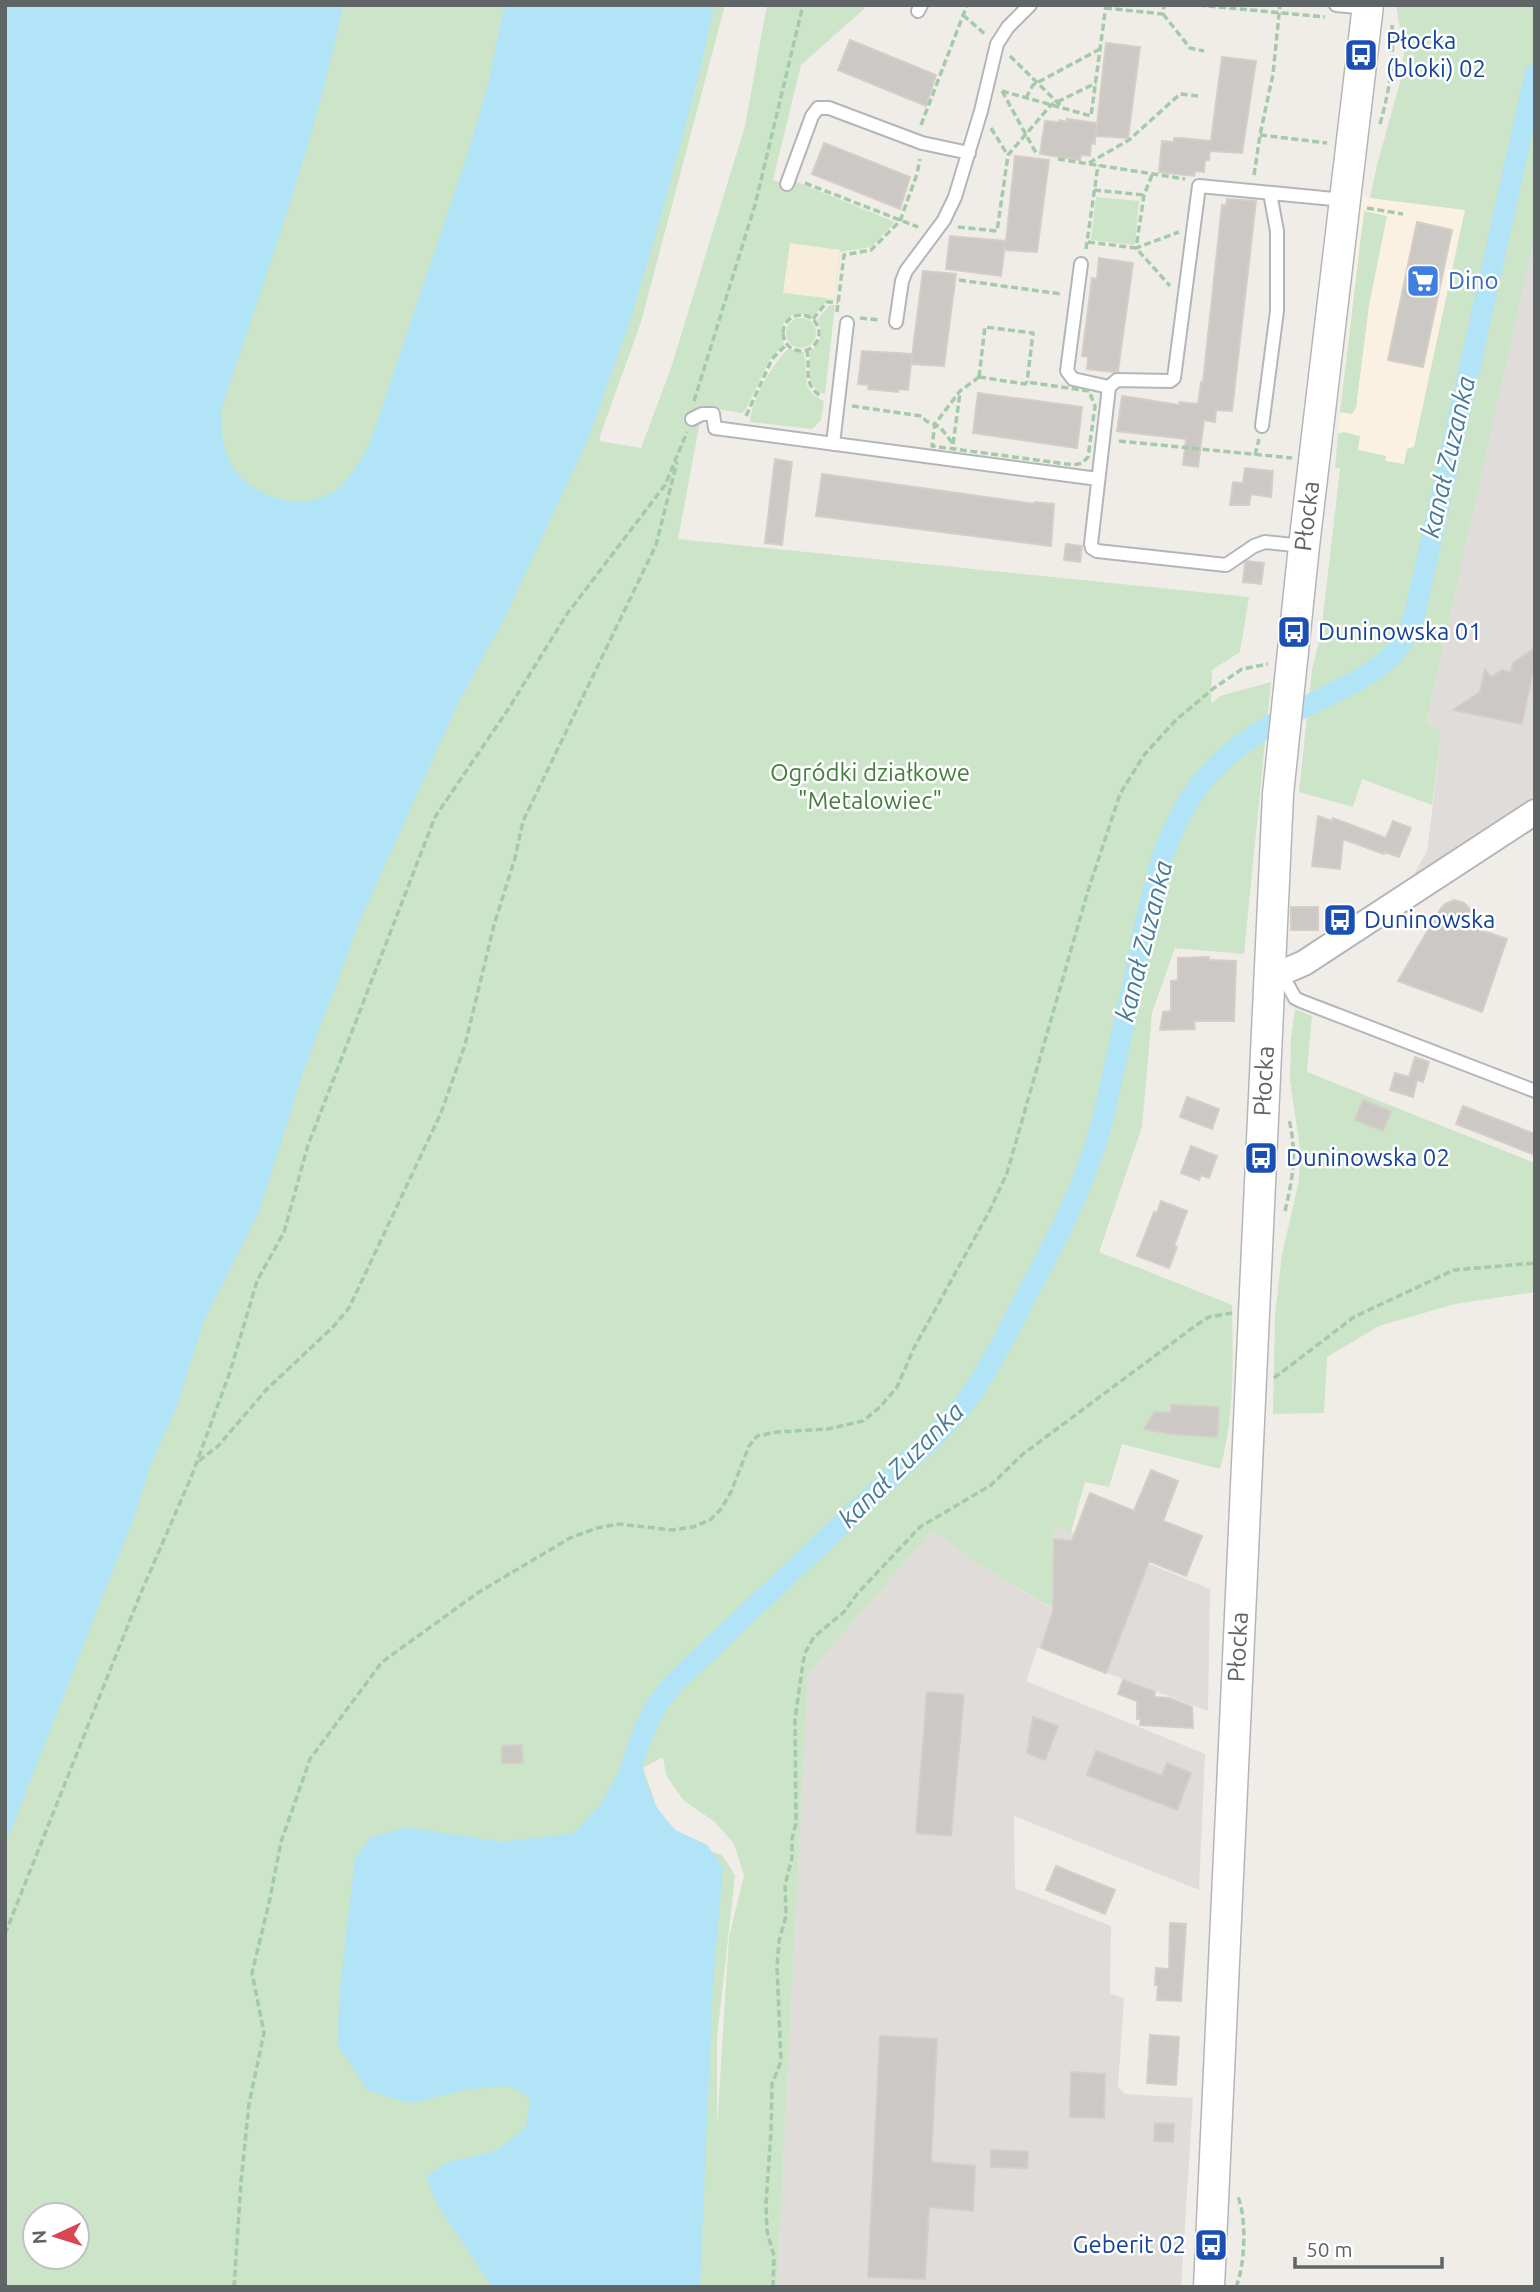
<svg xmlns="http://www.w3.org/2000/svg" width="1540" height="2292" font-family="Ubuntu,sans-serif">
<rect width="100%" height="100%" fill="#f0ede8"/>
<path fill="#fbf1e2" d="M1362 197 1465 210 1408 476 1335 468Z"/>
<path fill="#dfdcda" d="M1535 228V795L1413 876 1427 851 1442 731 1426 726Z
M1053 1524 1210 1589 1208 1711 1038 1647 1026 1681 1205 1754 1199 1890 1014 1816 1015 1888 1111 1926 1110 1993 1124 1999 1118 2087 1125 2094 1193 2098 1181 2287H777L808 1674 933 1530 973 1561 1051 1608Z"/>
<path fill="#cce4c8" fill-rule="evenodd" d="M5 5H725L641 322 600 436V441L641 448 671 368 745 126 767 5H866L864 9 801 65 773 180 785 184 784 189 788 190 792 180 895 222 871 247 840 252 834 299H826L825 303 812 317 798 313C783 318 777 330 784 344L769 361 745 411 741 413 703 406 678 539 1249 597 1240 652 1212 670 1211 704 1220 696 1271 682 1244 954 1175 948 1152 1013 1142 1127 1099 1252 1232 1305C1233 1359 1235 1416 1220 1469L1122 1444 1109 1487 1085 1482 1071 1532 1053 1525 1052 1608 973 1561 933 1530 808 1674 777 2287H5ZM663 1757 666 1775 683 1800 715 1822 734 1844 744 1875 729 1937 717 2128V2038L735 1875 722 1855 712 1852 707 1845 675 1830 657 1808 643 1768ZM35 2215H77V2257H35Z
M1396 5H1535V232L1426 725 1442 730 1432 805 1362 779 1353 807 1299 792 1312 670 1321 633 1340 469 1335 468 1338 434 1344 432 1360 436 1358 450 1386 456 1385 461 1404 464 1407 449 1414 447 1465 210 1370 198 1377 165 1400 82 1404 52Z
M1096 197 1139 201 1135 245 1091 240Z
M1364 211 1387 216 1369 305 1356 408 1352 414 1340 412Z
M830 305H835L825 394 818 392 809 378 810 351C821 343 824 331 817 320Z
M786 333a15 15 0 1 1 30 0a15 15 0 1 1-30 0Z
M788 349 804 352C809 372 798 390 824 401L821 420 812 429 750 422C751 401 773 363 788 349Z
M1295 1009 1312 1016 1307 1072 1535 1163V1292L1455 1304 1379 1326 1327 1357 1324 1413 1273 1414 1275 1315 1282 1254 1299 1181 1300 1149 1290 1081 1291 1039Z"/>
<path fill="#f8ecdb" d="M790 243 840 250 834 299 783 293Z"/>
<path fill="#b1e4f7" d="M5 5H343C315 143 265 276 221 410 222 426 221 442 228 457 243 495 298 514 333 492 350 482 359 461 369 445L469 150 487 88 505 5H714L701 66 664 205 630 321 588 439 504 619 459 701 361 918 303 1073 259 1212 204 1320 178 1403 149 1469 137 1509 5 1845Z
M643 1768 647 1785 657 1808 675 1830 707 1845 723 1868 713 1983 700 2287H492L436 2203 426 2176 448 2162 496 2151 526 2127 530 2098 509 2086 469 2089 410 2103 368 2091 337 2044 340 1987 355 1858 371 1837 406 1827 503 1842 573 1833 601 1804 619 1771Z"/>
<g fill="none" stroke-linecap="round" stroke-linejoin="round">
<path stroke="#b1e4f7" stroke-width="21" d="M630 1770C643 1732 648 1713 674 1683L936 1435C948 1422 961 1409 971 1395 992 1364 1009 1329 1026 1296 1058 1237 1085 1185 1103 1119 1114 1069 1125 1019 1136 969 1150 902 1160 830 1207 776 1229 750 1262 729 1292 713 1325 696 1365 682 1393 654 1404 642 1410 628 1415 613L1535 74"/>
</g>
<path fill="#cbc8c5" stroke="#d4cec7" stroke-width="2" d="M850 40 936 75 926 106 838 70Z
M1106 43 1140 47 1128 138 1095 136V144L1091 143 1090 156 1081 155 1080 160 1040 154 1045 121 1059 122 1060 120 1067 122V119L1097 123 1096 134Z
M1222 57 1256 61 1242 153 1210 151 1209 160H1205L1204 172 1195 171 1194 176 1159 172 1162 141 1174 142V138H1181L1211 141Z
M824 143 910 177 900 209 812 174Z
M1015 156 1049 160 1037 252 1005 250V245L1001 276 946 269 950 236 1006 241Z
M1227 199 1256 201 1232 411 1216 410 1215 422 1204 420 1198 467 1183 465 1186 439 1117 431 1122 396 1179 405 1180 402 1198 404 1201 382H1203L1222 205 1226 206Z
M1417 222 1452 230 1423 367 1388 360Z
M1099 258 1133 263 1118 371 1114 372 1087 369 1088 357 1082 356 1092 278 1097 279Z
M923 271 956 274 944 366 911 364Z
M862 351 912 354 908 390 898 389V392L868 389 869 385 858 384Z
M978 393 1082 407 1077 448 973 433Z
M775 459 792 462 782 545 765 543Z
M1245 468 1273 471 1271 497 1251 494 1249 505H1230L1233 482 1243 483Z
M822 474 1035 504V502L1054 504 1051 546 816 516Z
M1066 544 1082 546 1080 562 1064 560Z
M1247 561 1264 563 1261 584 1243 582 1245 563Z
M1535 648V660L1522 724 1453 710 1480 692 1485 669 1491 677 1502 670 1511 672 1513 663Z
M1318 816 1332 821 1333 818 1386 838 1393 821 1411 828 1399 857 1385 852 1384 854 1343 839 1340 869 1312 866Z
M1454 900 1464 903 1471 910 1474 917 1471 927 1507 939 1482 1012 1398 981 1441 908 1445 904Z
M1291 907H1318V930H1291Z
M1209 957V960L1236 961 1234 1021H1194L1195 1029 1160 1030 1163 1012 1171 1011V981L1178 980V958Z
M1415 1057 1429 1062 1423 1082 1417 1080 1413 1097 1390 1090 1395 1073 1409 1077Z
M1187 1097 1219 1109 1212 1129 1180 1117Z
M1363 1100 1391 1111 1383 1131 1355 1120Z
M1463 1106 1535 1134V1155L1456 1124Z
M1191 1146 1217 1156 1209 1178 1201 1175 1199 1180 1181 1173Z
M1161 1201 1187 1211 1174 1246 1177 1247 1169 1268 1137 1256 1154 1212 1157 1213Z
M1171 1405 1219 1407 1217 1437 1170 1434 1144 1429 1155 1412 1171 1413Z
M1151 1470 1178 1481 1163 1521 1202 1536 1186 1576 1149 1561 1106 1673 1041 1648 1053 1611 1054 1539 1072 1541 1090 1493 1134 1511Z
M1123 1680 1155 1692 1154 1697 1169 1698 1192 1707 1193 1728 1140 1725 1141 1719H1137V1701L1118 1694Z
M927 1692 964 1695 951 1836 916 1833Z
M1033 1717 1058 1726 1045 1760 1027 1753Z
M522 1745 523 1763H502V1746Z
M1096 1751 1162 1776 1167 1763 1191 1773 1177 1810 1087 1775Z
M1056 1866 1115 1890 1105 1914 1046 1890Z
M1170 1923 1186 1924 1181 2001 1157 2000 1158 1985H1155L1156 1968 1169 1969Z
M1150 2035 1179 2037 1176 2085 1147 2083Z
M880 2036 937 2039 931 2162 975 2166 973 2211 929 2207 925 2279 868 2277Z
M1071 2072 1105 2074 1104 2118 1070 2117Z
M1155 2123 1174 2124 1173 2142 1154 2141Z
M991 2150 1028 2152 1027 2168 991 2167Z"/>
<g fill="none" stroke-linecap="round" stroke-linejoin="round">
<defs>
<path id="service" d="M1336 5 1367 8
M918 11 921 5
M787 184 812 116 818 108H829L922 143 969 153
M1081 264 1067 371 1073 379 1109 387
M896 322 902 281 906 271 944 220 955 197 981 111 997 44 1008 27 1030 5
M692 419 702 414H713L715 428 1098 479
M1262 426 1277 311V231L1270 193
M833 444 847 323
M1303 546 1265 542 1254 546 1226 565 1097 551 1092 548 1091 544 1109 387 1117 380 1170 381 1174 378 1199 186 1344 200
M1281 973 1295 998 1301 1001 1535 1091"/>
<path id="minor" d="M1269 973H1281L1304 963 1535 812"/>
<path id="tertiary" d="M1209 2287 1278 794 1304 546 1368 5"/>
</defs>
<use href="#service" stroke="#b3b6b9" stroke-width="16"/>
<use href="#minor" stroke="#b3b6b9" stroke-width="28"/>
<use href="#tertiary" stroke="#b3b6b9" stroke-width="33"/>
<path stroke="#a4caa9" stroke-width="3.5" stroke-dasharray="7 3.5" stroke-linecap="butt" d="M1198 5 1325 17
M1105 8 1163 14 1164 5
M1163 14 1190 48 1204 51
M963 15 986 35
M1010 56 1062 107
M1002 91 1091 116 1106 5
M1002 91 1036 153
M1026 98 1033 85 1100 49
M1380 124C1390 88 1394 62 1392 25
M921 125 967 5
M991 128 1007 154
M1260 135 1327 143
M1058 159 1185 179
M1089 163 1129 140 1180 94 1199 96
M1152 175 1144 195 1136 248 1179 232
M1254 175 1260 135 1273 74 1280 5
M805 183 918 227
M1094 190 1144 195
M1367 208 1403 214
M958 227 997 231 1008 155 1051 105 1096 83
M1088 242 1136 248 1170 286
M1086 249 1098 165
M959 280 1061 294
M837 312 844 255 871 250 900 221 917 174 920 159
M783 333a18 18 0 1 1 36 0a18 18 0 1 1-36 0Z
M860 318 880 320
M813 319 827 302H838
M807 350C811 370 801 383 822 397
M979 377 1025 384 1027 382 1089 391 1095 406 1088 457 1082 463 1074 465 932 446 935 424 960 391Z
M979 377 985 327 1033 333 1027 382
M694 401 755 205 803 5
M852 406 922 416 926 421 940 427 954 445
M746 416 772 359 787 344
M1119 441 1292 458
M953 444 960 393
M1255 455 1259 439
M1285 1211C1293 1177 1297 1154 1289 1119
M1274 1378 1354 1317 1454 1270 1535 1263
M199 1461 218 1446 267 1389 333 1327 349 1308 441 1113 465 1045 494 925 515 858 523 821 656 545 677 462
M5 1934 140 1595 192 1475 230 1372 257 1281 284 1232 308 1145 435 817 507 711 567 614 665 485 687 432
M234 2287 241 2182 249 2104 264 2033 252 1973 269 1903 281 1842 310 1759 382 1662 479 1592 570 1538 597 1528 619 1524 672 1530 693 1527 710 1520 721 1509 731 1492 749 1446 757 1436 777 1432 828 1429 863 1421 880 1407 897 1387 914 1348 990 1210 1007 1173 1087 894 1120 794 1144 755 1176 720 1214 688 1242 669 1268 664
M773 2287 774 2256 767 2231 766 2203 771 2132 772 2084 781 2061 777 1967 779 1941 786 1916 785 1885 792 1858V1839L796 1823 795 1719 803 1663 805 1653 814 1637 844 1612 857 1594 920 1527 991 1485 1023 1454 1195 1326 1209 1317 1232 1313
M1236 2287C1245 2266 1247 2218 1238 2197"/>
<use href="#service" stroke="#fff" stroke-width="12"/>
<use href="#minor" stroke="#fff" stroke-width="24"/>
<use href="#tertiary" stroke="#fff" stroke-width="30"/>
</g>
<defs>
<symbol id="bus-square" viewBox="-11 -11 22 22"><rect x="-9" y="-9" width="18" height="18" rx="4" fill="#1a4fb4" stroke="#fff"/><path d="M-5-6H5V4H4V6H2V4H-2V6H-4V4H-5ZM-3.5-4V0h7V-4ZM-3.5 1.2v1.5H-2V1.2ZM2 1.2v1.5H3.5V1.2Z" fill="#fff"/></symbol>
<symbol id="supermarket-square" viewBox="-11 -11 22 22"><rect x="-9" y="-9" width="18" height="18" rx="4" fill="#3f7fe0" stroke="#fff"/><path d="M-6-5.5h2.5l.6 2H6L4.5 2H-2.5L-4.4-4H-6ZM-1.5 3.2a1.3 1.3 0 1 0 .1 0ZM3 3.2a1.3 1.3 0 1 0 .1 0Z" fill="#fff"/></symbol>
</defs>
<g fill-rule="evenodd">
<use href="#bus-square" x="1342" y="36" width="38" height="38"/>
<use href="#supermarket-square" x="1404" y="262" width="38" height="38"/>
<use href="#bus-square" x="1275" y="613" width="38" height="38"/>
<use href="#bus-square" x="1321" y="901" width="38" height="38"/>
<use href="#bus-square" x="1242" y="1139" width="38" height="38"/>
<use href="#bus-square" x="1192" y="2226" width="38" height="38"/>
</g>
<g text-anchor="middle" stroke-width="5" stroke-linejoin="round" paint-order="stroke">
<g font-size="24" fill="#164399" stroke="#fff" text-anchor="start">
<text x="1386" y="49">Płocka<tspan x="1386" dy="28">(bloki) 02</tspan></text>
<text x="1318" y="640">Duninowska 01</text>
<text x="1364" y="928">Duninowska</text>
<text x="1286" y="1166">Duninowska 02</text>
<text x="1186" y="2253" text-anchor="end">Geberit 02</text>
</g>
<g font-size="24" fill="#366cbe" stroke="#fff" text-anchor="start">
<text x="1448" y="289">Dino</text>
</g>
<g font-size="24" fill="#5f6467" stroke="#fff">
<text transform="translate(1307 516) rotate(-83)" y="8">Płocka</text>
<text transform="translate(1264 1081) rotate(-87)" y="8">Płocka</text>
<text transform="translate(1238 1647) rotate(-87)" y="8">Płocka</text>
</g>
<g font-size="24" fill="#457f3e" stroke="#fff">
<text x="870" y="781">Ogródki działkowe<tspan x="870" dy="28">"Metalowiec"</tspan></text>
</g>
<g font-size="26" font-style="italic" fill="#477b97" stroke="#fff">
<text transform="translate(1448 457) rotate(-77)" y="9">kanał Zuzanka</text>
<text transform="translate(1144 941) rotate(-76)" y="9">kanał Zuzanka</text>
<text transform="translate(901 1465) rotate(-45)" y="9">kanał Zuzanka</text>
</g>
</g>
<rect width="1540" height="2292" fill="none" stroke="#5f6467" stroke-width="14"/>
<g transform="translate(56 2236) rotate(266)"><circle r="33" fill="#ffffff" stroke="#bfc1c2" stroke-width="2"/>
<path d="M0-5L12 26L0 18L-12 26Z" fill="#d84652"/>
<text y="-10" font-size="19" font-weight="bold" text-anchor="middle" fill="#5f6467">N</text>
</g>
<path d="M1295 2257v10h147v-10" fill="none" stroke="#5f6467" stroke-width="3.5"/>
<text x="1306" y="2257" font-size="21" fill="#5f6467" stroke="#ffffff" stroke-width="5" paint-order="stroke">50 m</text>
</svg>
